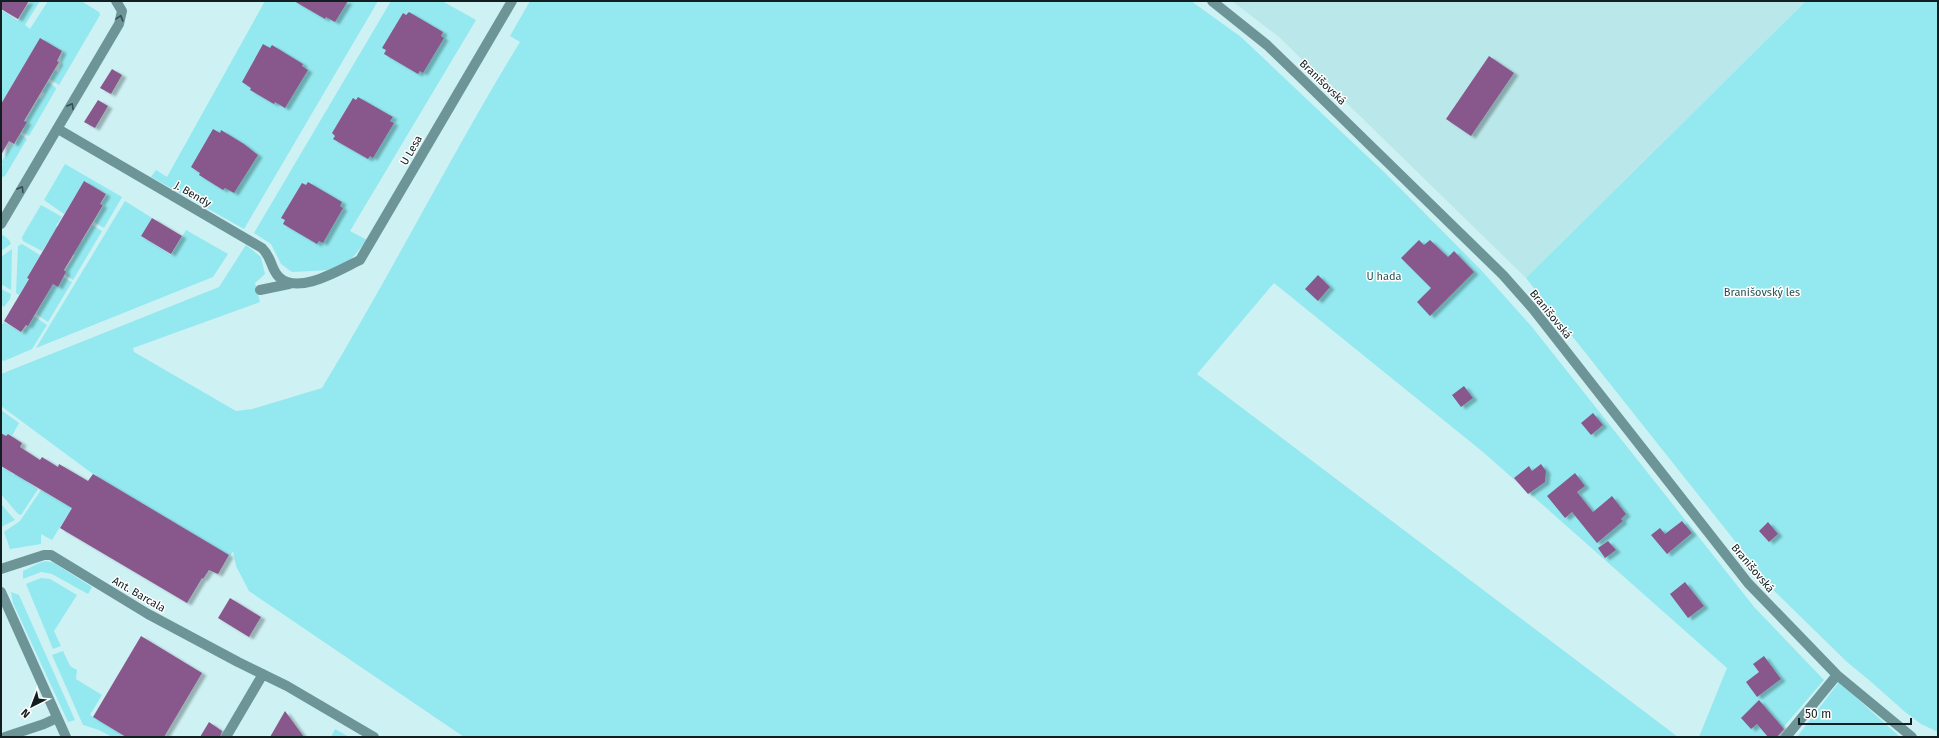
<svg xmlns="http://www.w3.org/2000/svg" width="1939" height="738" font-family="'Fira Sans',sans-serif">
<defs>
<filter id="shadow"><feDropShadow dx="4.5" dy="2.5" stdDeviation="1" flood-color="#0004"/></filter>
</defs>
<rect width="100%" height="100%" fill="#cef1f3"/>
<path fill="#bae7ea" d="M1232 1H1806L1526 278 1279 37Z"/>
<path fill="#93e9ef" d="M30 1H40L25 25 30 29 48 1H81L99 12 100 15 59 85 50 79 55 70 58 72C62 66 60 58 63 52L40 39 1 104V10L18 21Z
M265 1H378L244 229 151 177 156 170 167 177Z
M391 1H442L476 20 350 231 367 240 349 262 331 270 292 272 281 264 271 244 254 233Z
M530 1H1191L1241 37 1385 173 1481 270 1532 327 1755 608 1824 680 1775 737H1699L1727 668 1483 452 1274 283 1197 374 1678 737H464L249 591 236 566 233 551 230 556 93 474 1 406V374L219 287 246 245 261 257 265 274 255 283 260 302 133 348 134 352 236 411 252 409 322 388C391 274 451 155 520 42L510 36Z
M1806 1H1938V732L1921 724 1904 711 1869 680 1847 662 1758 575 1754 565 1526 278Z
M48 82 55 87 56 89 29 136 22 132 24 129 22 127 39 98 41 99 45 93 42 92Z
M20 134 27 139 5 176 2 177 1 168 3 164 1 163 12 144 15 145Z
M65 164 122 197 104 228 94 222 104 205 101 204 107 194 84 182 64 214 44 200Z
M125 201 152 218 141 236 171 255 186 230 228 254 213 277 36 348Z
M41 205 62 217 56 226 60 228 52 241 49 240 42 251 23 241 22 237Z
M92 225 102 231 73 280 65 275V271L75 255 71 253 79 240 82 242Z
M3 235 9 240 11 244 1 251V237Z
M22 244 40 255 27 278 29 279 19 295 16 293 18 246Z
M12 249 11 290 1 284V257Z
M63 277 72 282 48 322 36 314 53 284 58 287Z
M1 289 11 294 10 299 4 307 1 305Z
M34 316 47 325 32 349 4 361 1 359V326L4 322 22 333Z
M1 410 19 423 12 436 8 434 6 436 1 433Z
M1 466 14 475 16 472 28 479 27 482 38 489 21 515 18 514 1 494Z
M41 490 65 504 73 506 52 540 41 534V544L10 549 4 532 20 521Z
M1 504 15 520 1 527Z
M46 561 54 563 92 587 88 594 52 574 41 572 23 579V571L39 563Z
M41 578 50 579 77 595 54 631 61 646 53 649 26 584Z
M11 592 19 595 75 720 68 722 13 603Z
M63 651 70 666 77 670 76 679 102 695 90 715 126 737H112L99 730 83 725 52 655Z
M1839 682 1900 737H1797Z
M335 729 349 737H331Z"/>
<path fill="#88598d" filter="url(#shadow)" d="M1 1H29L18 19 1 9Z
M294 1H348L335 22 326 17 325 19Z
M409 12 443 32 441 36 444 38 423 73 420 71 418 74 384 54 386 50 382 48 403 13 406 15Z
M40 38 62 51 57 61 59 62 24 121 27 122 14 144 9 141 1 155V104Z
M263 44 270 48 272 45 303 64 302 66 308 70 285 108 275 102 274 104 250 90 251 88 242 82Z
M1489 56 1514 73 1471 136 1446 119Z
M112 69 122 75 111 94 100 88Z
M358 97 393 117 390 121 394 123 373 158 370 156 368 159 333 139 335 136 332 133 353 98 356 100Z
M98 100 108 106 95 128 84 122Z
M213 129 220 133 221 130 244 144 258 155 234 193 225 188 223 190 199 175 200 173 191 167Z
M84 181 106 194 100 204 103 205 64 270 66 272 58 287 53 284 28 326 26 325 21 332 4 321 29 279 27 278Z
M308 182 342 202 340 206 343 208 323 243 319 241 317 244 283 224 285 220 281 218 302 183 306 185Z
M152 218 182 236 171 254 141 236Z
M1419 240 1424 245 1430 240 1448 257 1454 251 1474 272 1430 316 1417 302 1431 288 1401 258Z
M1318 275 1330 287 1318 301 1305 289Z
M1464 386 1473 398 1461 407 1452 395Z
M1593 413 1603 425 1591 435 1581 423Z
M1 433 6 436 8 434 22 443 20 447 40 460 42 457 58 467 59 464 88 481 93 474 229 555 218 574 209 570 203 579 202 578 187 603 60 528 72 508 1 466Z
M1541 464 1546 471 1545 482 1528 494 1514 478 1529 466 1532 471Z
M1575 473 1585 486 1577 492 1593 512 1612 496 1626 514 1621 519 1623 521 1597 543 1572 512 1565 518 1547 496Z
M1682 521 1692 533 1667 554 1651 535 1660 528 1665 534Z
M1768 522 1778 534 1769 542 1759 531Z
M1608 541 1616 550 1605 558 1598 548Z
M1685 582 1704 606 1688 618 1670 594Z
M230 598 261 617 249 637 218 618Z
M141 636 202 673 164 737H126L93 717Z
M1764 656 1781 679 1757 697 1746 682 1759 672 1753 664Z
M1759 700 1784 729 1777 737H1768L1757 724 1751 729 1741 718Z
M285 711 304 737H270Z
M209 722 222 731 220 737H200Z"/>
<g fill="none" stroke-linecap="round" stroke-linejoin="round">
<path stroke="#6d9598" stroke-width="10" d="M1212 1 1267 45 1296 73 1503 275 1533 309 1748 583 1837 675 1912 737
M58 129 262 248C273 259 270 268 279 277 298 296 341 269 360 260L512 1
M1 224 119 24 122 11 116 1
M260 290 289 284
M1 569 44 555H51L148 614 238 662 287 686 374 737
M1 592 66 737
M5 737 44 724 57 718
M226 737 263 674
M1786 737 1837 675"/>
</g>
<defs><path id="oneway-chevron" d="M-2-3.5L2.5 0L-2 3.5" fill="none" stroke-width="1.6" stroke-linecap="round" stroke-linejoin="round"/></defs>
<g stroke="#364e50">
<use href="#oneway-chevron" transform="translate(120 18) rotate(-74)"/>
<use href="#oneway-chevron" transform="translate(71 106) rotate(-60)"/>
<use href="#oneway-chevron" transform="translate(21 189) rotate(-59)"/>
</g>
<g text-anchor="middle" stroke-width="3" stroke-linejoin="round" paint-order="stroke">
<g font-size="11" fill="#121f20" stroke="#fff">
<text transform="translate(1323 82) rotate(44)" y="4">Branišovská</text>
<text transform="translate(411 150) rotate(-60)" y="4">U Lesa</text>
<text transform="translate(193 194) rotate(30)" y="4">J. Bendy</text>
<text transform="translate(1551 314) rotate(51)" y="4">Branišovská</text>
<text transform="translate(1753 568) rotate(50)" y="4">Branišovská</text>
<text transform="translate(139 594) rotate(30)" y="4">Ant. Barcala</text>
</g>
<g font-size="11" fill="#235255" stroke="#fff">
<text x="1384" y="280">U hada</text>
<text x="1762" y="296">Branišovský les</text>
</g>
</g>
<rect width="1939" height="738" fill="none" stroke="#121f20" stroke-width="4"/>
<g transform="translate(32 706) rotate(222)" stroke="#ffffff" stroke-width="3" paint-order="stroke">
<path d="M0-3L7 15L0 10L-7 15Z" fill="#121f20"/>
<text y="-6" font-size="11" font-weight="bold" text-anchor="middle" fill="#121f20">N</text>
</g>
<path d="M1799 718v6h112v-6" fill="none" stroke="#121f20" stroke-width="2"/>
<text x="1805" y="718" font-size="12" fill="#121f20" stroke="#ffffff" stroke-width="3" paint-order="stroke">50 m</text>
</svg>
